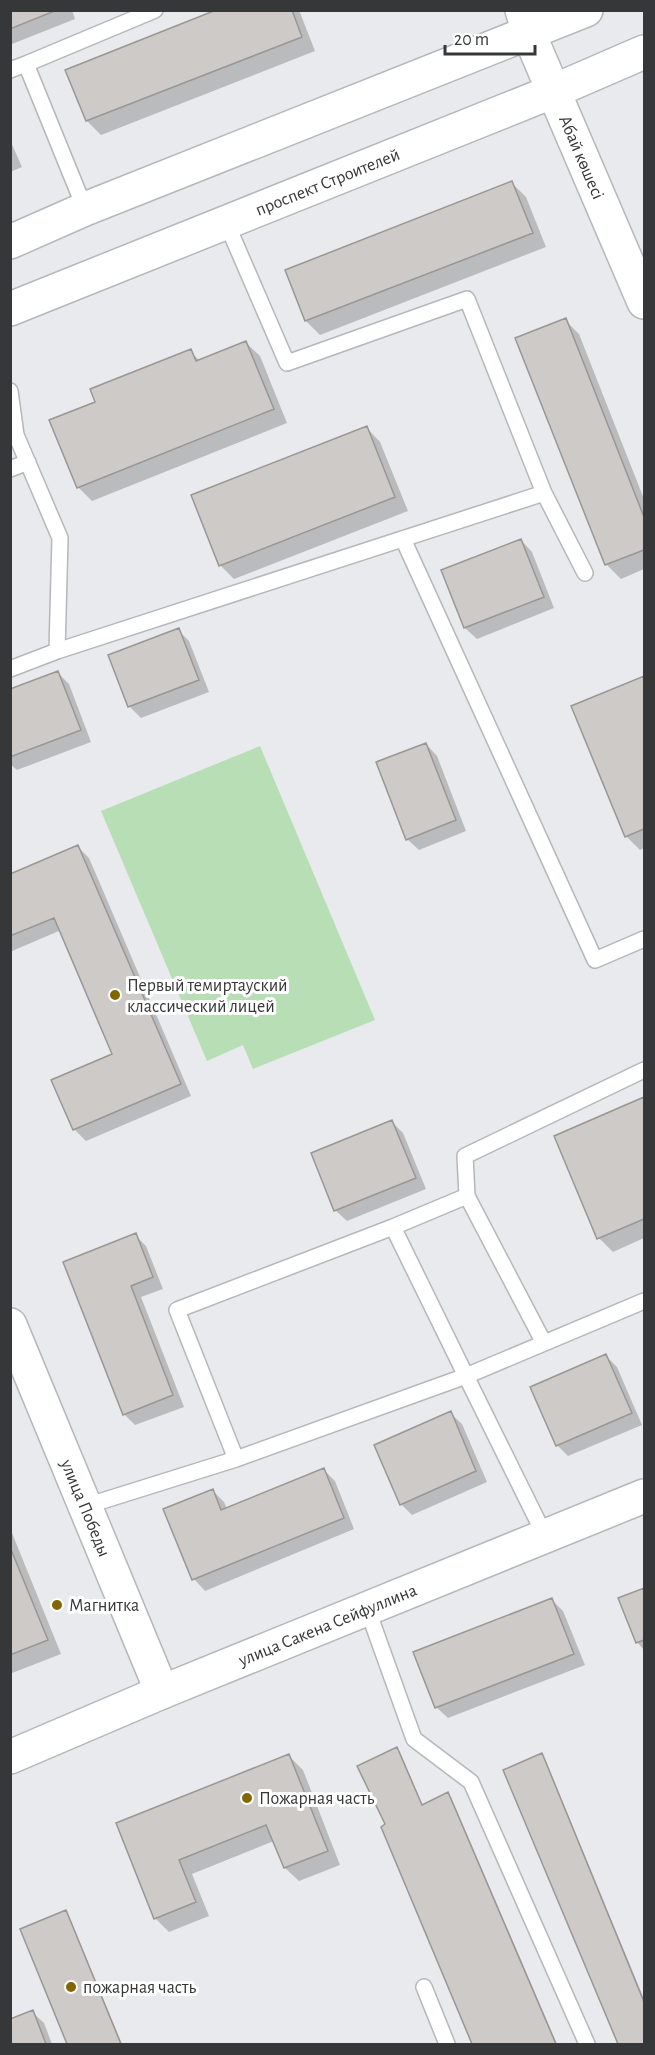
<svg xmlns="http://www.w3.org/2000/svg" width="655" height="2055" font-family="'Alegreya Sans',sans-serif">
<rect width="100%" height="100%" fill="#e8eaed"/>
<path fill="#b7deb5" d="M260 746 375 1020 253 1069 243 1045 207 1061 101 811Z"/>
<path fill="#0003" d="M10 10H72L75 19 12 44Z
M220 10H299L315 51 101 135 87 121 67 71Z
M10 140 22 167 10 172Z
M512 183 526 197 546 247 320 335 306 321 287 271Z
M565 320 579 334 644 499V569L621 579 607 565 517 339Z
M246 343 260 356 287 423 92 501 78 487 97 402 190 351 200 361Z
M367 428 380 442 408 511 234 579 220 565Z
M521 540 532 552 554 608 477 639 465 628 443 571Z
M178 630 189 641 209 692 141 718 130 707 110 656Z
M58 673 69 684 91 742 17 770 10 764V691Z
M644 677V848L640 850 626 836 573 707Z
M426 744 437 756 466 831 419 850 407 839Z
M78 847 89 858 191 1096 86 1141 74 1129 114 1055 61 930 10 952V876Z
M644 1099V1238L613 1252 599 1238 556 1137Z
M392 1122 403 1133 426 1189 347 1221 335 1210Z
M135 1235 146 1246 163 1289 141 1297 184 1407 135 1425 124 1414 65 1262Z
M606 1356 617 1367 642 1425 568 1456 557 1445Z
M450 1413 462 1424 487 1482 412 1515 401 1504Z
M324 1470 335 1481 354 1529 205 1591 194 1579 212 1490 224 1502 227 1509Z
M10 1528 61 1654 12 1673 10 1671Z
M644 1590V1650L637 1642 620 1599Z
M552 1600 563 1611 585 1665 448 1718 436 1707Z
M396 1749 400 1752 423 1806 448 1794 451 1797 557 2044H473L383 1827 387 1824Z
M542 1755 545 1759 644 1999V2044H620L505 1771Z
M289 1756 303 1770 340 1865 299 1881 285 1868 274 1841 192 1874 209 1916 169 1932 155 1918 118 1824Z
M66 1912 69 1916 122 2044H69L22 1930Z
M32 2012 44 2023 52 2044H10V2020Z"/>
<path fill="#cecac8" stroke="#9a9694" stroke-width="1.5" d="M10 10H57L10 29Z
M216 10H292L302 37 86 121 65 70Z
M512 181 533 233 305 321 285 270Z
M566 318 644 517V550L605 565 515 338Z
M246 341 274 409 77 488 49 420 95 402 90 389 191 349 196 361Z
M367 426 395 497 219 566 191 495Z
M521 539 544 597 464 628 441 570Z
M179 628 199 680 128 707 108 655Z
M58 671 81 730 10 757V689Z
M644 676V829L625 837 571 706Z
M426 743 456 820 406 840 376 762Z
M78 845 181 1084 73 1130 51 1080 112 1054 54 918 10 936V874Z
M644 1097V1219L597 1239 554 1136Z
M392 1120 416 1178 334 1211 311 1153Z
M136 1233 153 1277 131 1286 173 1395 123 1415 63 1262Z
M606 1354 632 1413 556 1446 530 1387Z
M451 1411 476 1471 400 1505 374 1445Z
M324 1468 344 1518 192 1580 163 1509 213 1489 221 1510Z
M10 1547 48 1640 10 1655Z
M644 1588V1640L636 1643 618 1598Z
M552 1598 574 1654 435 1708 413 1652Z
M397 1747 422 1805 448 1792 556 2044H472L381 1827 385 1824 357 1766Z
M542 1753 644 2002V2044H618L503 1770Z
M289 1754 328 1851 284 1868 266 1825 179 1860 196 1902 154 1919 116 1823Z
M66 1910 121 2044H67L20 1929Z
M33 2010 46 2044H10V2019Z"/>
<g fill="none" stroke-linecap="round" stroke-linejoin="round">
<defs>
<path id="lane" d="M26 64 155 10
M10 70 26 64 85 209
M226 222 287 363 467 299 544 493 585 573
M10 391 16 435 60 538 57 651
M10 469 28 462
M403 539 595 960 644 939
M10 669 57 651 544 493
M467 1196 544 1343
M393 1227 467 1196 465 1156 644 1070
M236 1459 177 1310 393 1227 466 1376 644 1301
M86 1506 236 1459 466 1376 545 1536
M367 1608 414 1739 471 1782 587 2044
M424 1987 447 2044"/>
<g id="secondary">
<path id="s1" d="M522 10 529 34 644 302"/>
<path d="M10 242 85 209 586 10"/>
<path id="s2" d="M10 309 554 91 644 52"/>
<path id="s3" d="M10 1325 162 1692"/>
<path id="s4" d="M10 1757 162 1692 644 1496"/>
</g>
</defs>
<use href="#lane" stroke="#b5b7ba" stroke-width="18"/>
<use href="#secondary" stroke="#b5b7ba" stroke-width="36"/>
<use href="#lane" stroke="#fff" stroke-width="15"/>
<use href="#secondary" stroke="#fff" stroke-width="33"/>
</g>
<g fill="#836600" stroke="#fff" stroke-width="2">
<circle cx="115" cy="995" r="6"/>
<circle cx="57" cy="1605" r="6"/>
<circle cx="247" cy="1798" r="6"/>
<circle cx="71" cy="1987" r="6"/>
</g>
<g text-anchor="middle" stroke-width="6" stroke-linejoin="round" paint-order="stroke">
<g font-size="18" fill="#363738" stroke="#fff">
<text dy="6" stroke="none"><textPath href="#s1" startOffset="159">Абай көшесі</textPath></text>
<text dy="6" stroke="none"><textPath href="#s2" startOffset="342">проспект Строителей</textPath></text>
<text dy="6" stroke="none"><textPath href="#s3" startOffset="198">улица Победы</textPath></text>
<text dy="6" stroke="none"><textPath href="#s4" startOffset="344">улица Сакена Сейфуллина</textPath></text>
</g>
<g font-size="18" fill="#363738" stroke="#fff" text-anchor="start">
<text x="127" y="991">Первый темиртауский<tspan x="127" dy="21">классический лицей</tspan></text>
<text x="69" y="1611">Магнитка</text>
<text x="259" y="1804">Пожарная часть</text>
<text x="83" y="1993">пожарная часть</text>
</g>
</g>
<rect width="655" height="2055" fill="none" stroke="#363738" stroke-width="24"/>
<path d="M445 45v9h90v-9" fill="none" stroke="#363738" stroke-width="3"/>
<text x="454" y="45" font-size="18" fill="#363738" stroke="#ffffff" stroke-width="4.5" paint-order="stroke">20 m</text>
</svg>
